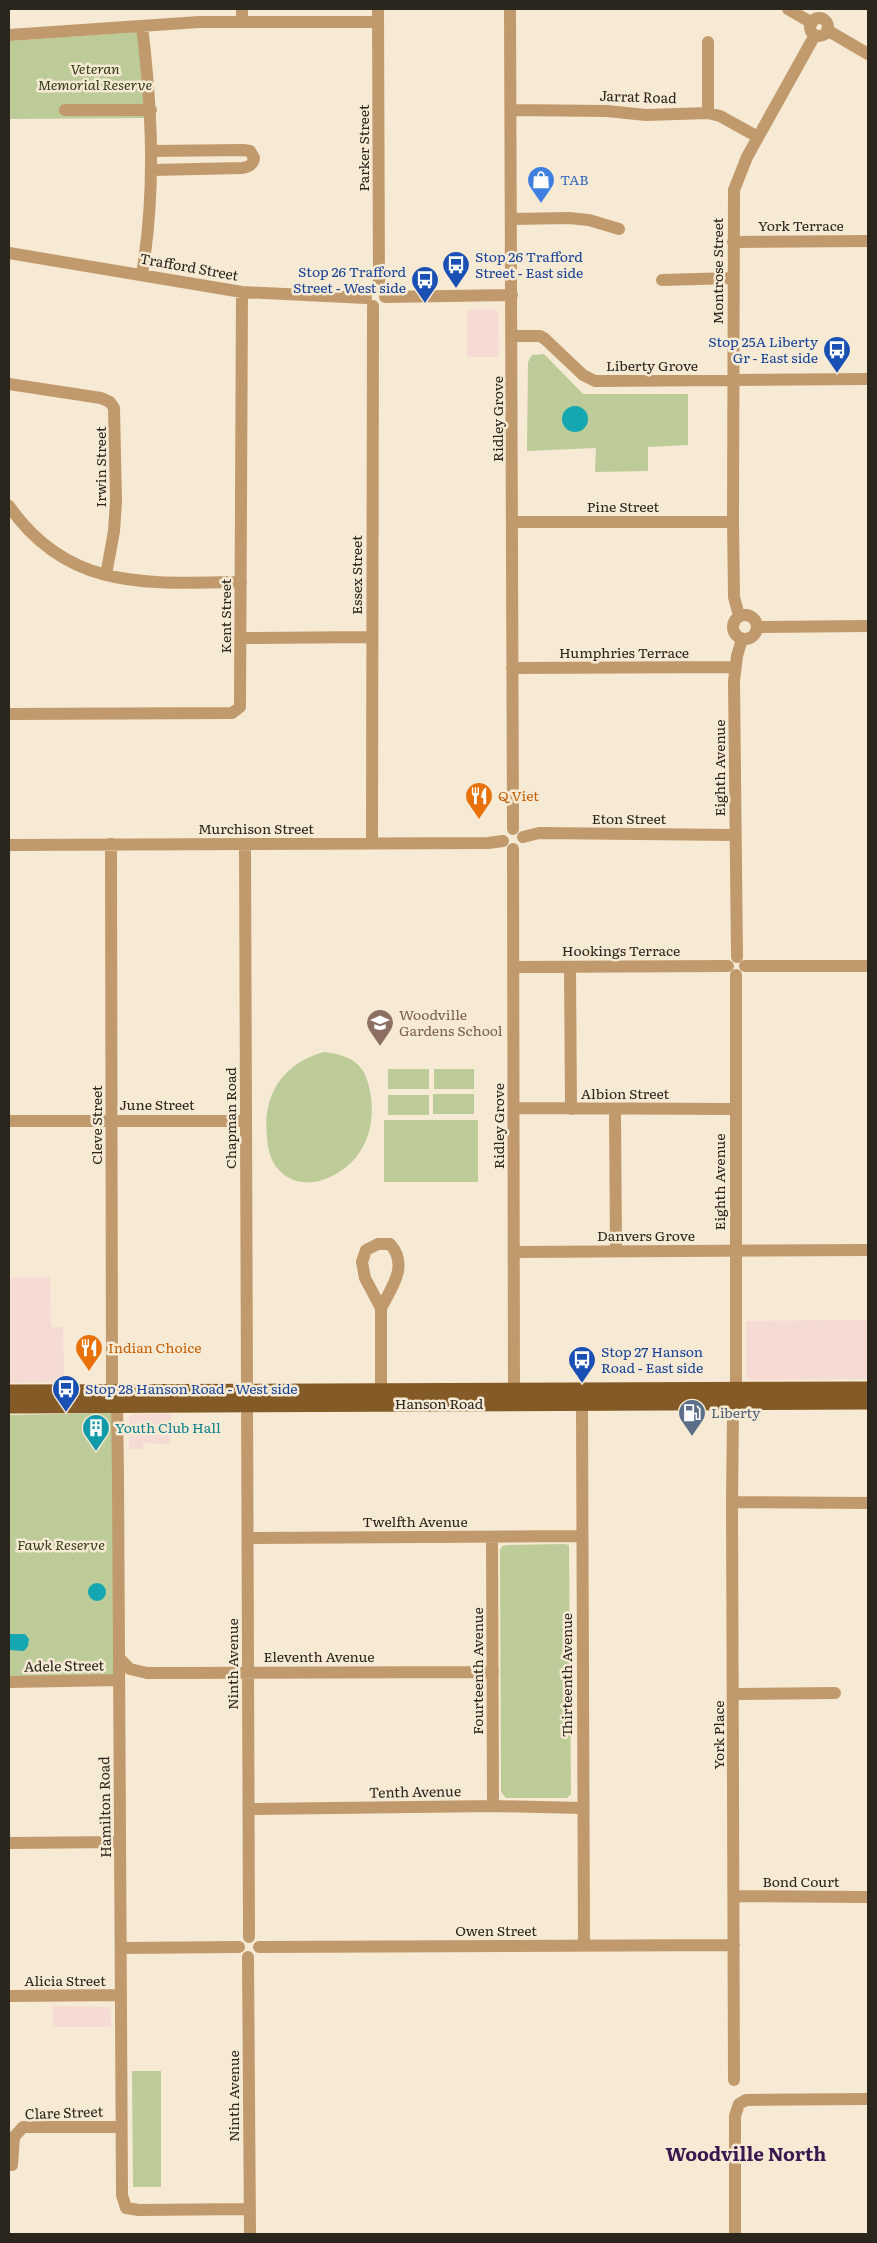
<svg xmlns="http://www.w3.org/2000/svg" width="877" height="2243" font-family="Literata,serif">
<rect width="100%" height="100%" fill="#f7ead4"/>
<path fill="#f5dbd3" d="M495 309 498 312 499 357H467V310Z
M50 1277 51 1327H63L64 1382 9 1383V1278Z
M868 1320V1379L749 1380 746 1376V1321Z
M133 1414H171L170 1444 143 1443V1449H129V1417Z
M53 2006 108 2007 111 2011V2027H53Z"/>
<path fill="#bccb98" d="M138 32 145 118 9 119V41Z
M544 354 583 394H688V445L648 447V471L595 472 596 448 527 451 528 362 532 355Z
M324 1052C334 1053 348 1056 356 1063 366 1071 369 1084 371 1097 376 1136 358 1170 319 1181 307 1184 293 1182 283 1174 271 1164 268 1151 267 1137 262 1095 283 1063 324 1052Z
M388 1069H429V1089H388Z
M434 1069H474V1089H434Z
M433 1094H474V1114H433Z
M388 1095H429V1115H388Z
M384 1120H478V1182H384Z
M112 1413 115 1676 9 1677V1415Z
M565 1544 569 1545 571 1794 567 1798H506L501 1792 500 1550 502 1546 508 1545Z
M132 2071H161V2187H133Z"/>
<path fill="#14a7b2" d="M562 419a13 13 0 1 1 26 0a13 13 0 1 1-26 0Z
M88 1592a9 9 0 1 1 18 0a9 9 0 1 1-18 0Z
M9 1634H25L29 1639 28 1646 24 1651 9 1650Z"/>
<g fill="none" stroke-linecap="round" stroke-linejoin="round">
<path stroke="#c09a6c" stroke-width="12" d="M242 9V22
M378 9 379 287
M510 9 513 829
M788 9 812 23
M810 27a9 9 0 1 1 18 0a9 9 0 1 1-18 0Z
M142 26C152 110 156 190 142 274
M827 30 868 54
M9 35 199 22H378
M65 110H151
M511 110 607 111 646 115 708 113 720 116 758 137
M708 113V42
M152 151 243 150 250 151 254 158C253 165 249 167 242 168L152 170
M512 219 569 218 589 220 619 229
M733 242 868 241
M9 253 242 292 366 298
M662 280 733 278
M385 297 512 295
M513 336H540L545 339 583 375 595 381 868 379
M9 384 101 398 110 402 114 408 116 502 114 531 106 575
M9 506C69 592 149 583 241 582
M513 522H733
M733 627a12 12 0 1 1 24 0a12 12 0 1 1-24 0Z
M739 616 734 597 733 522 734 190 747 157 815 35
M757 627 868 626
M241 638 372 637
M512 668 735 667
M9 714 232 713 240 707 242 292
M523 837 539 833 735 835
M372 843 373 306
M111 844 112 1392 117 1406 118 1475 122 2195 126 2208 139 2210 250 2209
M9 845 488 843 503 841
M245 845 249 1937
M513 849 514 1399
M737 957 734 681 737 656 742 639
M745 966H868
M514 967 728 966
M570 967 571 1109
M515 1108 735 1109
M615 1109 616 1251
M9 1121H246
M514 1252 868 1250
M381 1308C392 1287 409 1265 390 1244H378L366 1250 362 1262 365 1278 381 1308V1399
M582 1405 584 1946
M732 1502 868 1503
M492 1537 493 1806
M248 1538 581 1536
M119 1658 130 1669 147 1673 493 1672
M9 1682 119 1680
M734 1694 835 1693
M249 1809 493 1806 582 1808
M9 1843 120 1842
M734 1896 868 1897
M259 1947 734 1945
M121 1948 239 1947
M248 1957 250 2234
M9 1996 121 1995
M734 2080 732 1502 733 1411 736 1380V975
M9 2165H12L14 2137 23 2127H121
M735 2234V2116L739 2104 746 2100 868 2099"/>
<path stroke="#845b26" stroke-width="15" d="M9 1392 868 1389
M9 1406 868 1402"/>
</g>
<defs>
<symbol id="shop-pin" viewBox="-11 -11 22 30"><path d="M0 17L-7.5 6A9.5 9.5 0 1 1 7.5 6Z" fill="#3f7fe0" stroke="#f7ead4"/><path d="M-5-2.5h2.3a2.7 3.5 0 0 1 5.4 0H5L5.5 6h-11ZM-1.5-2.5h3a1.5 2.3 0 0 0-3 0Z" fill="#fff"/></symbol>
<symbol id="bus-pin" viewBox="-11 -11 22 30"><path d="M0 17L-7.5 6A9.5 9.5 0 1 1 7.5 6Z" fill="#1a4fb4" stroke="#f7ead4"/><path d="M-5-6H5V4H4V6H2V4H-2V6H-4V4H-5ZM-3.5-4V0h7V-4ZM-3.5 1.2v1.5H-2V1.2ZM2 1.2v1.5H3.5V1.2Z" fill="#fff"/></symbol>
<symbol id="restaurant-pin" viewBox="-11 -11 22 30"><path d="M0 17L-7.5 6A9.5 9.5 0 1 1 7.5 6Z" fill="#e8710a" stroke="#f7ead4"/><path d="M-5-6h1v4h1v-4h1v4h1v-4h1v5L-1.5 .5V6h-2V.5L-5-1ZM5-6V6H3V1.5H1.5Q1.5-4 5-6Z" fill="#fff"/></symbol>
<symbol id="school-pin" viewBox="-11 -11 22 30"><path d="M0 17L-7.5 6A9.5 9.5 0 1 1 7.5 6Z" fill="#8d6e63" stroke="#f7ead4"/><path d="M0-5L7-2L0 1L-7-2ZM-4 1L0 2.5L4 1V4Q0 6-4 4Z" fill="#fff"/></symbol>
<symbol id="fuel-pin" viewBox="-11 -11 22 30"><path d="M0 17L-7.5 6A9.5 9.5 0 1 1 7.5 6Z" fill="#5c6f8a" stroke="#f7ead4"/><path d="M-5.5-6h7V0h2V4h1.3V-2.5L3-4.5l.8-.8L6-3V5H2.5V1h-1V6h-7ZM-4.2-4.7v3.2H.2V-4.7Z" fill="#fff"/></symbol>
<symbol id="building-pin" viewBox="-11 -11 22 30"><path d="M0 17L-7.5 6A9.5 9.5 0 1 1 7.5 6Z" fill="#0f9aa8" stroke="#f7ead4"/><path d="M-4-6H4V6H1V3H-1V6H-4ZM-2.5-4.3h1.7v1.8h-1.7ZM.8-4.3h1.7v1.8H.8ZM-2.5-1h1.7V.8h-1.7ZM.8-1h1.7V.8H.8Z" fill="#fff"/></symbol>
</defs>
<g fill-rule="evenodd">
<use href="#shop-pin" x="525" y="164" width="32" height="43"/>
<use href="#bus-pin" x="440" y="249" width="32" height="43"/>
<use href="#bus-pin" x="409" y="264" width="32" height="43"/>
<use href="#bus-pin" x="821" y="334" width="32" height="43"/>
<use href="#restaurant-pin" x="463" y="780" width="32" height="43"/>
<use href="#school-pin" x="364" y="1007" width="32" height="43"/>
<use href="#restaurant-pin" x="73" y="1332" width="32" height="43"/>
<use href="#bus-pin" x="566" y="1344" width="32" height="43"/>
<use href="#bus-pin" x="50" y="1373" width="32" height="43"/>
<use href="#fuel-pin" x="676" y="1397" width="32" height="43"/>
<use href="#building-pin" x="80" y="1412" width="32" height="43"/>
</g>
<g text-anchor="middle" stroke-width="5" stroke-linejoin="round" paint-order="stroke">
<g font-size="14" font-style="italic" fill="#313a17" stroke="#f7ead4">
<text x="95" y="74">Veteran<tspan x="95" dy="16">Memorial Reserve</tspan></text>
<text x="61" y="1550">Fawk Reserve</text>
</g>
<g font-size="14" fill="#2a251d" stroke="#f7ead4">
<text transform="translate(638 97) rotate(2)" y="5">Jarrat Road</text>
<text transform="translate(364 148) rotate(-90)" y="5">Parker Street</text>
<text x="801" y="231">York Terrace</text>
<text transform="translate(189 267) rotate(10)" y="5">Trafford Street</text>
<text transform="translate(718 271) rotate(-90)" y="5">Montrose Street</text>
<text x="652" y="371">Liberty Grove</text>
<text transform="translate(498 419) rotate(-90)" y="5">Ridley Grove</text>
<text transform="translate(101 467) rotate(-90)" y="5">Irwin Street</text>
<text x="623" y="512">Pine Street</text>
<text transform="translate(357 575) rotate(-90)" y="5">Essex Street</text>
<text transform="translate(226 616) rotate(-90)" y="5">Kent Street</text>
<text x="624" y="658">Humphries Terrace</text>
<text transform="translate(720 768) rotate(-90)" y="5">Eighth Avenue</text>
<text x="629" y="824">Eton Street</text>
<text x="256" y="834">Murchison Street</text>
<text x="621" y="956">Hookings Terrace</text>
<text x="625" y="1099">Albion Street</text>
<text x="157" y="1110">June Street</text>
<text transform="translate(231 1118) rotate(-90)" y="5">Chapman Road</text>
<text transform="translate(97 1125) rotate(-90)" y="5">Cleve Street</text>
<text transform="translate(499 1126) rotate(-90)" y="5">Ridley Grove</text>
<text transform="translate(720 1182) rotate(-90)" y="5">Eighth Avenue</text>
<text x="646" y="1241">Danvers Grove</text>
<text x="439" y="1409">Hanson Road</text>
<text x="415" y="1527">Twelfth Avenue</text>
<text x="319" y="1662">Eleventh Avenue</text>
<text transform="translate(233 1664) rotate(-90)" y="5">Ninth Avenue</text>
<text transform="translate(64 1666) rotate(-1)" y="5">Adele Street</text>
<text transform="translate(478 1671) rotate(-90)" y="5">Fourteenth Avenue</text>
<text transform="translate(567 1675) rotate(-90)" y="5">Thirteenth Avenue</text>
<text transform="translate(719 1735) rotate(-90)" y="5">York Place</text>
<text transform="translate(415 1792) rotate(-1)" y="5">Tenth Avenue</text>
<text transform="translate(105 1807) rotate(-91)" y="5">Hamilton Road</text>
<text x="801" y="1887">Bond Court</text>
<text x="496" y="1936">Owen Street</text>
<text x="65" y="1986">Alicia Street</text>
<text transform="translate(234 2096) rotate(-90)" y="5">Ninth Avenue</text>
<text transform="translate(64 2113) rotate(-2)" y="5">Clare Street</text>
</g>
<g font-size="14" fill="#366cbe" stroke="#f7ead4" text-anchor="start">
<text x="560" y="185">TAB</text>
</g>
<g font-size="14" fill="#164399" stroke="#f7ead4" text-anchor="start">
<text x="475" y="262">Stop 26 Trafford<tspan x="475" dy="16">Street - East side</tspan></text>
<text x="406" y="277" text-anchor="end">Stop 26 Trafford<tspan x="406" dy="16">Street - West side</tspan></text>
<text x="818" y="347" text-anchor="end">Stop 25A Liberty<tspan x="818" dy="16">Gr - East side</tspan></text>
<text x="601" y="1357">Stop 27 Hanson<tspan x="601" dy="16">Road - East side</tspan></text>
<text x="85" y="1394">Stop 28 Hanson Road - West side</text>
</g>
<g font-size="14" fill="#c56008" stroke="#f7ead4" text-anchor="start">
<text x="498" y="801">Q Viet</text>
<text x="108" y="1353">Indian Choice</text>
</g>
<g font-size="14" fill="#785e54" stroke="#f7ead4" text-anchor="start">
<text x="399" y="1020">Woodville<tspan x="399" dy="16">Gardens School</tspan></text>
</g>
<g font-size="14" fill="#4e5e75" stroke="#f7ead4" text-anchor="start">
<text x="711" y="1418">Liberty</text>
</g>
<g font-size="14" fill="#0d838f" stroke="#f7ead4" text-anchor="start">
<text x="115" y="1433">Youth Club Hall</text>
</g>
<g font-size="19" font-weight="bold" fill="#39184f" stroke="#f7ead4">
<text x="746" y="2161">Woodville North</text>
</g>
</g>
<rect width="877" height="2243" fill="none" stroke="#2a251d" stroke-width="20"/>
</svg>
